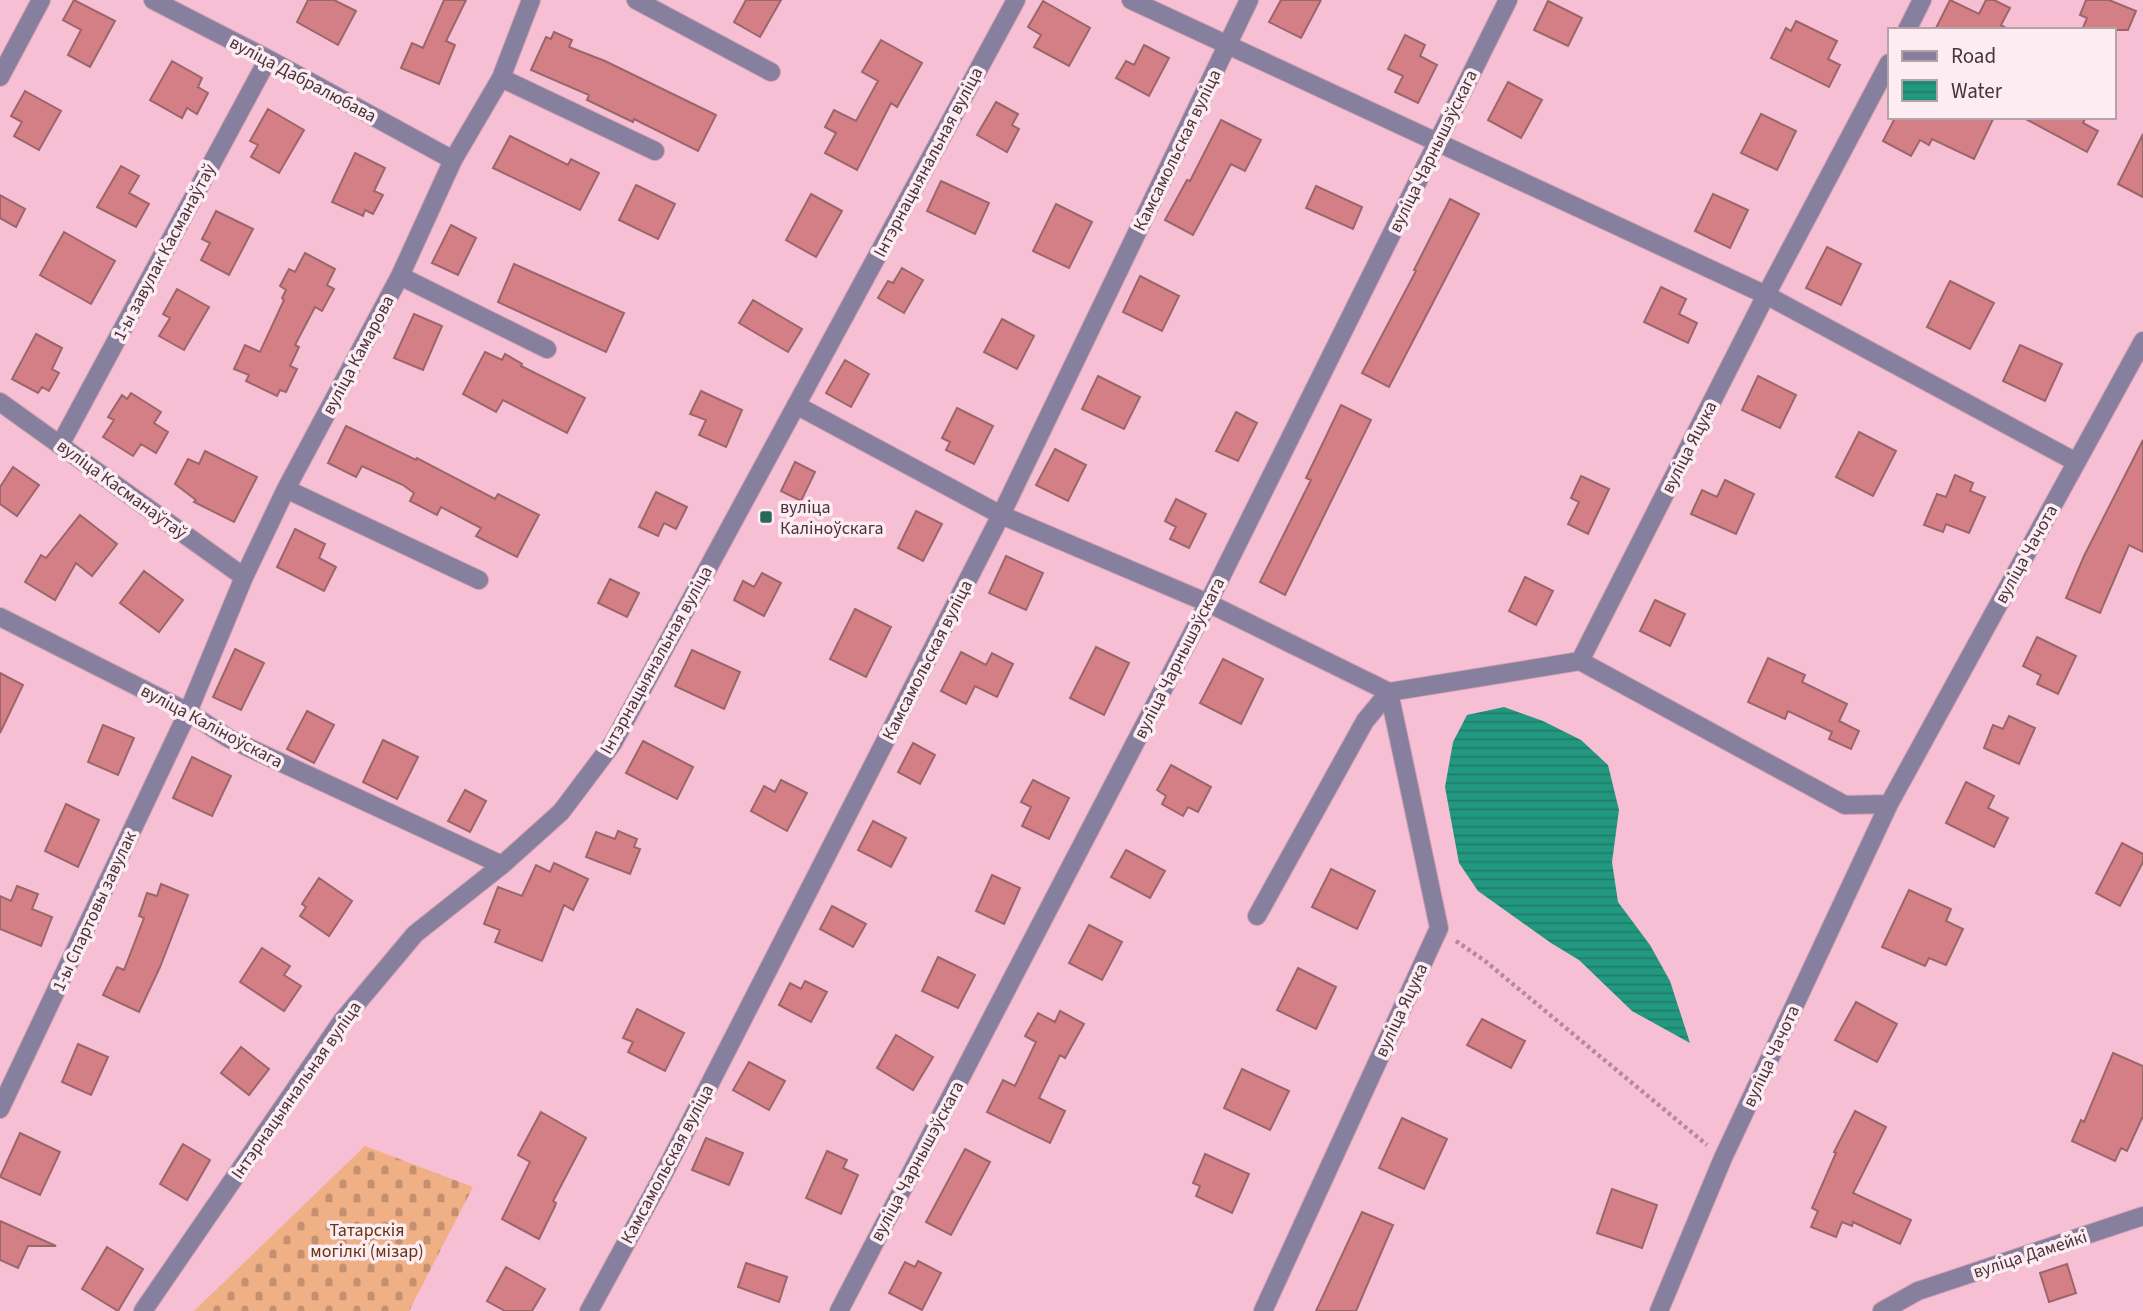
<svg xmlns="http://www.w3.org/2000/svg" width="2143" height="1311" font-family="'Source Sans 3',sans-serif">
<defs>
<pattern id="cemetery-stones" width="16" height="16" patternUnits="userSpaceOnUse" patternTransform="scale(1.75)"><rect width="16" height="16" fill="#efb086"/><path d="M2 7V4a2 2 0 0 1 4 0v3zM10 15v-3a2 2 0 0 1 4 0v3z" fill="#c4906f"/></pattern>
<pattern id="water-rules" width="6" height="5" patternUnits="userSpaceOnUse" patternTransform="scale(1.75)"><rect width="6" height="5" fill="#229880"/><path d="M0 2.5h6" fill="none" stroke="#207d6a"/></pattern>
</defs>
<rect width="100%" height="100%" fill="#f6bfd3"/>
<path fill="url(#cemetery-stones)" d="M365 1146 473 1187 409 1311H194Z"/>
<path fill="url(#water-rules)" d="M1504 707 1543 721 1581 740 1608 765 1619 810 1612 862 1618 902 1650 945 1670 981 1690 1043 1632 1011 1579 960 1551 943 1478 891 1459 863 1445 787 1453 742 1467 715Z"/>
<path fill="#d47e85" stroke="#9b666a" stroke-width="2" d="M74 0 115 21 90 67 68 55 81 30 63 20Z
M308 0H334L356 11 338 45 297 22Z
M444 0H466L446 41 455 45 439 84 401 68 412 43 423 48Z
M746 0H781L760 37 734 22Z
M1281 0H1321L1301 38 1269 22Z
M1950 0 1979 14 1986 0H1994L2010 8 2001 25 2010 30H1935Z
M2086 0H2109L2136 11 2128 30H2082L2087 18 2080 15Z
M1043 1 1090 28 1069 66 1034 47 1041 35 1028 27Z
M1548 1 1582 18 1568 46 1534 30Z
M1796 21 1837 41 1828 59 1840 65 1829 87 1771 58 1786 28 1791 31Z
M554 32 572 40 569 47 605 61 716 115 698 151 634 119 633 122 587 100 589 95 531 70 546 37 551 39Z
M1405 35 1425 45 1420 56 1437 65 1418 103 1395 92 1403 76 1388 69Z
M881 40 922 63 897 107 891 103 857 170 825 153 836 133 825 127 834 110 856 121 878 81 862 72Z
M1144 45 1169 58 1149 96 1116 78 1126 61 1134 65Z
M172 61 202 78 198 87 208 93 197 114 187 108 182 118 150 100Z
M1508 82 1542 100 1521 138 1488 120Z
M25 91 61 111 39 150 14 136 22 122 11 116Z
M996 102 1018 114 1012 125 1019 129 1007 152 977 135Z
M268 109 304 130 279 173 251 157 258 145 250 141Z
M1761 114 1796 131 1777 170 1741 153Z
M1888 117H1994L1974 159 1932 139 1929 145 1920 140 1911 156 1883 141 1894 120Z
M2022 117H2086L2083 123 2098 131 2087 152Z
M1221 120 1261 140 1245 171 1231 164 1193 235 1165 220 1187 180 1190 181Z
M2143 134V197L2118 184Z
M510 136 568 165 571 159 599 173 580 210 493 168Z
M355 153 385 168 374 191 383 195 373 214 365 210 363 216 332 202Z
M121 166 139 176 129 193 149 204 136 227 97 207Z
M941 181 989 203 975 234 927 211Z
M636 185 675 204 658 239 619 220Z
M1316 186 1362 207 1353 229 1306 208Z
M811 194 842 211 816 257 786 240Z
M1713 194 1748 210 1730 248 1695 231Z
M0 195 25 209 16 227 0 218Z
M1450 199 1479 214 1389 387 1362 373 1416 271 1414 270Z
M1056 204 1092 222 1069 268 1033 251Z
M216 211 253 229 229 275 201 260 210 243 202 239Z
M451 225 476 238 458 275 432 263Z
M64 232 115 261 91 304 40 275Z
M1827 247 1861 264 1841 305 1806 288Z
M305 253 335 269 327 285 334 289 322 311 315 307 295 345 299 347 290 366 297 369 286 392 280 390 277 396 246 381 249 375 234 369 245 345 260 352 284 300 282 298 286 290 280 286 289 269 295 272Z
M514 264 624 313 606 352 498 302Z
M902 268 923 280 904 313 878 298 888 281 893 283Z
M1140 276 1179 296 1162 331 1123 312Z
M1950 281 1994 303 1970 349 1927 327Z
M1661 287 1686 299 1679 314 1697 323 1688 343 1644 322Z
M177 289 209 307 184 350 159 336 170 318 163 314Z
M753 300 802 329 788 352 739 323Z
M414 314 442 326 423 370 394 358Z
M1002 319 1034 336 1017 369 984 352Z
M36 334 62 348 52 369 59 373 49 391 42 387 38 393 12 379Z
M2020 345 2062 364 2045 401 2003 381Z
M485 352 502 360 505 354 522 364 521 366 585 398 567 433 503 400 496 412 463 394Z
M845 360 869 374 851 407 826 393Z
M1098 376 1140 397 1124 429 1082 409Z
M1758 376 1796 395 1780 428 1742 410Z
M701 391 742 410 726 447 699 435 706 420 690 414Z
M131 393 161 412 154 423 168 432 156 453 141 444 133 456 103 437 114 420 108 417 122 395 127 399Z
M1341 405 1371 420 1285 595 1260 582 1311 480 1306 478Z
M957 408 993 426 974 464 946 450 950 442 942 438Z
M1236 412 1257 423 1238 461 1216 451Z
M346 426 416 460 417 458 495 499 498 494 539 515 517 557 476 536 481 528 441 507 437 515 410 501 414 493 403 485 362 466 356 477 328 463Z
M1859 432 1896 451 1873 496 1836 477Z
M2143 440V552L2129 545 2100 613 2066 598 2084 556Z
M1055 449 1086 465 1068 501 1036 485Z
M205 451 257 477 234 522 194 502 196 500 175 484 188 459 199 464Z
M795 462 815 472 801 501 781 491Z
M13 467 39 485 17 516 0 504V487Z
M1955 475 1973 483 1970 491 1985 497 1969 533 1946 524 1943 532 1924 525 1937 494 1946 497Z
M1581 476 1609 489 1588 534 1568 524 1579 502 1571 498Z
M1725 480 1754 494 1736 534 1691 514 1702 490 1717 497Z
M656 492 687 507 676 529 664 523 658 536 639 527Z
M1176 499 1206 514 1189 548 1170 539 1176 527 1165 521Z
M916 511 942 524 923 561 898 548Z
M80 515 117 544 92 576 76 563 55 600 25 582 41 555 46 558Z
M295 529 325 544 319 558 336 567 324 591 277 567Z
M1006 556 1043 573 1026 610 989 593Z
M144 571 183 600 159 632 120 603Z
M762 573 781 583 764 616 734 600 743 581 754 587Z
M1525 577 1553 591 1536 625 1509 611Z
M610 579 639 593 627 617 598 603Z
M1655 600 1685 614 1670 646 1640 631Z
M855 609 891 627 866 677 830 659Z
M2037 637 2076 656 2058 694 2037 684 2041 675 2023 666Z
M1096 647 1129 663 1104 715 1070 698Z
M235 649 264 663 241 710 213 697Z
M692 650 740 672 724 709 675 686Z
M961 652 986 665 992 653 1013 664 997 697 975 686 966 704 941 691Z
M1768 658 1805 675 1802 682 1847 704 1839 721 1859 731 1851 749 1829 739 1832 732 1788 711 1785 719 1748 702Z
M1223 659 1263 679 1241 724 1200 703Z
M0 673 23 685 0 733Z
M307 711 334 725 314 763 287 749Z
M2009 716 2035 728 2019 764 1984 748 1993 725 2003 729Z
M103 725 134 738 118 775 88 762Z
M383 740 418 757 397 799 363 782Z
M643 741 693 767 677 799 626 773Z
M913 743 935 755 920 784 898 772Z
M192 757 231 776 212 816 173 798Z
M1171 765 1211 787 1198 812 1188 807 1183 816 1162 804 1166 796 1157 790Z
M781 780 807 793 787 831 751 811 764 786 775 792Z
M1033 780 1069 798 1049 839 1022 826 1031 807 1021 802Z
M1966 782 1994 796 1988 808 2008 818 1994 847 1946 823Z
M465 790 486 801 470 832 448 821Z
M66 804 99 820 78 867 45 851Z
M873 821 906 838 891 867 858 850Z
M618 831 637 839 634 847 640 849 630 874 586 857 596 832 615 839Z
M2122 843 2143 854V862L2120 906 2096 893Z
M1126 850 1165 871 1150 898 1111 877Z
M554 863 588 879 573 910 564 905 542 961 495 942 500 930 484 924 498 887 522 896 536 865 550 872Z
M1331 869 1375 891 1357 929 1312 907Z
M992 875 1020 888 1004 924 976 911Z
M319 878 352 901 329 936 300 916 306 907 302 904Z
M161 884 188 895 160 967 139 1012 103 995 117 967 124 970 144 918 139 916 147 893 157 896Z
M17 886 38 894 32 909 52 917 41 946 0 929V896L11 901Z
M1909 890 1951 909 1946 921 1963 929 1946 965 1929 958 1925 966 1882 947Z
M832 906 866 924 853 947 820 929Z
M1089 925 1122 942 1102 980 1069 963Z
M262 948 290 966 284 975 301 986 284 1011 240 982Z
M938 957 975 975 958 1008 922 991Z
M1298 968 1336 987 1316 1029 1277 1010Z
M805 981 827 992 811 1022 779 1005 790 983 801 989Z
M1856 1002 1897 1024 1877 1062 1835 1040Z
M637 1009 684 1033 665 1071 628 1052 633 1042 623 1038Z
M1060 1011 1084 1024 1065 1058 1060 1055 1039 1098 1065 1111 1050 1143 987 1112 1003 1080 1015 1086 1036 1042 1025 1036 1038 1013 1055 1022Z
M1482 1019 1525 1041 1511 1068 1467 1045Z
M896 1035 933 1057 913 1090 877 1068Z
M78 1044 108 1057 91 1095 62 1082Z
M241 1047 269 1069 249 1095 221 1073Z
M2113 1053 2143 1066V1116L2127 1151 2121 1148 2115 1161 2072 1141 2081 1120 2084 1122Z
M749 1062 785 1081 769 1110 733 1090Z
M1242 1069 1289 1091 1270 1130 1224 1108Z
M1855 1111 1886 1127 1853 1193 1911 1220 1900 1244 1853 1222 1852 1226 1842 1222 1836 1237 1811 1227 1818 1211 1812 1208 1836 1153 1834 1152Z
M541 1112 586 1138 553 1201 556 1203 555 1206 539 1239 502 1219 530 1162 518 1155Z
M1402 1118 1447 1139 1424 1189 1379 1168Z
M20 1133 60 1152 40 1195 0 1177Z
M706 1138 743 1153 729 1185 692 1170Z
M183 1144 210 1160 187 1200 160 1184Z
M965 1149 990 1162 951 1235 926 1222Z
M827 1151 847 1160 843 1168 858 1175 841 1214 806 1198Z
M1205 1154 1249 1174 1232 1213 1196 1196 1200 1186 1193 1183Z
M1612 1189 1657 1205 1642 1248 1597 1233Z
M1362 1212 1393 1225 1356 1311H1316Z
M0 1221 56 1246H28L18 1268 0 1260Z
M107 1247 143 1269 118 1311 82 1289Z
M918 1261 941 1273 922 1310 889 1293 905 1262 915 1267Z
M746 1263 787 1277 779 1302 738 1287Z
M2067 1264 2076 1293 2049 1302 2040 1273Z
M506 1267 545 1289 532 1311H505L487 1301Z"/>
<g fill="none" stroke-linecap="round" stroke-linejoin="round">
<defs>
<path id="minor" d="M153 0 268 59 453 160
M636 0 771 72
M1131 0 1766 295 2076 462
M1907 30 1922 0
M0 77 41 0
M501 78 655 151
M400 276 547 349
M0 402 244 577
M796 405 1001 515 1208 603 1389 692 1439 928 1263 1311
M60 445 268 59
M286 489 479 580
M0 617 188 712 228 738 502 865
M1580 661 1845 805 1889 804 2143 341
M1257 916 1365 721 1389 692 1580 661 1766 295 1889 63
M0 1109 188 712 244 577 286 489 400 276 453 160 501 78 531 0
M143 1311 342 1021 415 934 502 865 561 812 613 743 1016 0
M589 1311 661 1179 1001 515 1249 0
M839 1311 1208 603 1508 0
M1659 1311 1723 1158 1889 804
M1882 1311 1918 1291 2143 1216"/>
</defs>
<use href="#minor" stroke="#d0a0b2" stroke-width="20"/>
<path stroke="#b48a99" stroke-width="4.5" stroke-dasharray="3.5 3.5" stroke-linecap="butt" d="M1456 941 1485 961 1707 1145"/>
<use href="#minor" stroke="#867f9e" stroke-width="18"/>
</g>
<rect fill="#26695a" stroke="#fdecf2" stroke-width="2.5" x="759" y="510" width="14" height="14" rx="3.5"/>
<g text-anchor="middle" stroke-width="7" stroke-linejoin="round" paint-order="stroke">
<g font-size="18" fill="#4a343c" stroke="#fdecf2">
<text transform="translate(303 79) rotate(28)" y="6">вуліца Дабралюбава</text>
<text transform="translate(1177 150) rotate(-64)" y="6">Камсамольская вуліца</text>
<text transform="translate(1433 151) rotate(-64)" y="6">вуліца Чарнышэўскага</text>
<text transform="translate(928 162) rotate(-62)" y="6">Інтэрнацыянальная вуліца</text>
<text transform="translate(164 252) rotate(-62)" y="6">1-ы завулак Касманаўтаў</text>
<text transform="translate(358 355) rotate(-62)" y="6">вуліца Камарова</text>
<text transform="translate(1689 447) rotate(-63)" y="6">вуліца Яцука</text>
<text transform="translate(122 489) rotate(36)" y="6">вуліца Касманаўтаў</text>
<text transform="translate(2026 554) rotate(-61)" y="6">вуліца Чачота</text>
<text transform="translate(1179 658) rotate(-63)" y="6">вуліца Чарнышэўскага</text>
<text transform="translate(656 660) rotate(-61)" y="6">Інтэрнацыянальная вуліца</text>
<text transform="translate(927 660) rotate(-63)" y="6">Камсамольская вуліца</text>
<text transform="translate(212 726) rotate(28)" y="6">вуліца Каліноўскага</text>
<text transform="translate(94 911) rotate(-65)" y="6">1-ы Спартовы завулак</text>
<text transform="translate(1401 1010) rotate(-65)" y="6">вуліца Яцука</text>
<text transform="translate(1771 1056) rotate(-65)" y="6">вуліца Чачота</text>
<text transform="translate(296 1090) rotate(-55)" y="6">Інтэрнацыянальная вуліца</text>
<text transform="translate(917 1161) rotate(-62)" y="6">вуліца Чарнышэўскага</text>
<text transform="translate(667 1164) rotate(-62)" y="6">Камсамольская вуліца</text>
<text transform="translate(2030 1254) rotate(-18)" y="6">вуліца Дамейкі</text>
</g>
<g font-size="18" fill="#4a343c" stroke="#fdecf2" text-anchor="start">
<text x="780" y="513">вуліца<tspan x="780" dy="21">Каліноўскага</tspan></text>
</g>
<g font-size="18" fill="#633510" stroke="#fdecf2">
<text x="367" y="1236">Татарскія<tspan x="367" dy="21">могілкі (мізар)</tspan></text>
</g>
</g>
<rect x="1888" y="28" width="228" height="91" fill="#fdecf2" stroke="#b5a2a9" stroke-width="2"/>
<rect x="1902" y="51" width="35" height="10" fill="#867f9e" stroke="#b5a2a9" stroke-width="2"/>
<text x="1951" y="63" font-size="21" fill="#4a343c">Road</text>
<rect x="1902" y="80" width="35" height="21" fill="url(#water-rules)" stroke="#b5a2a9" stroke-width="2"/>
<text x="1951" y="98" font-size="21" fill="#4a343c">Water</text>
</svg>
